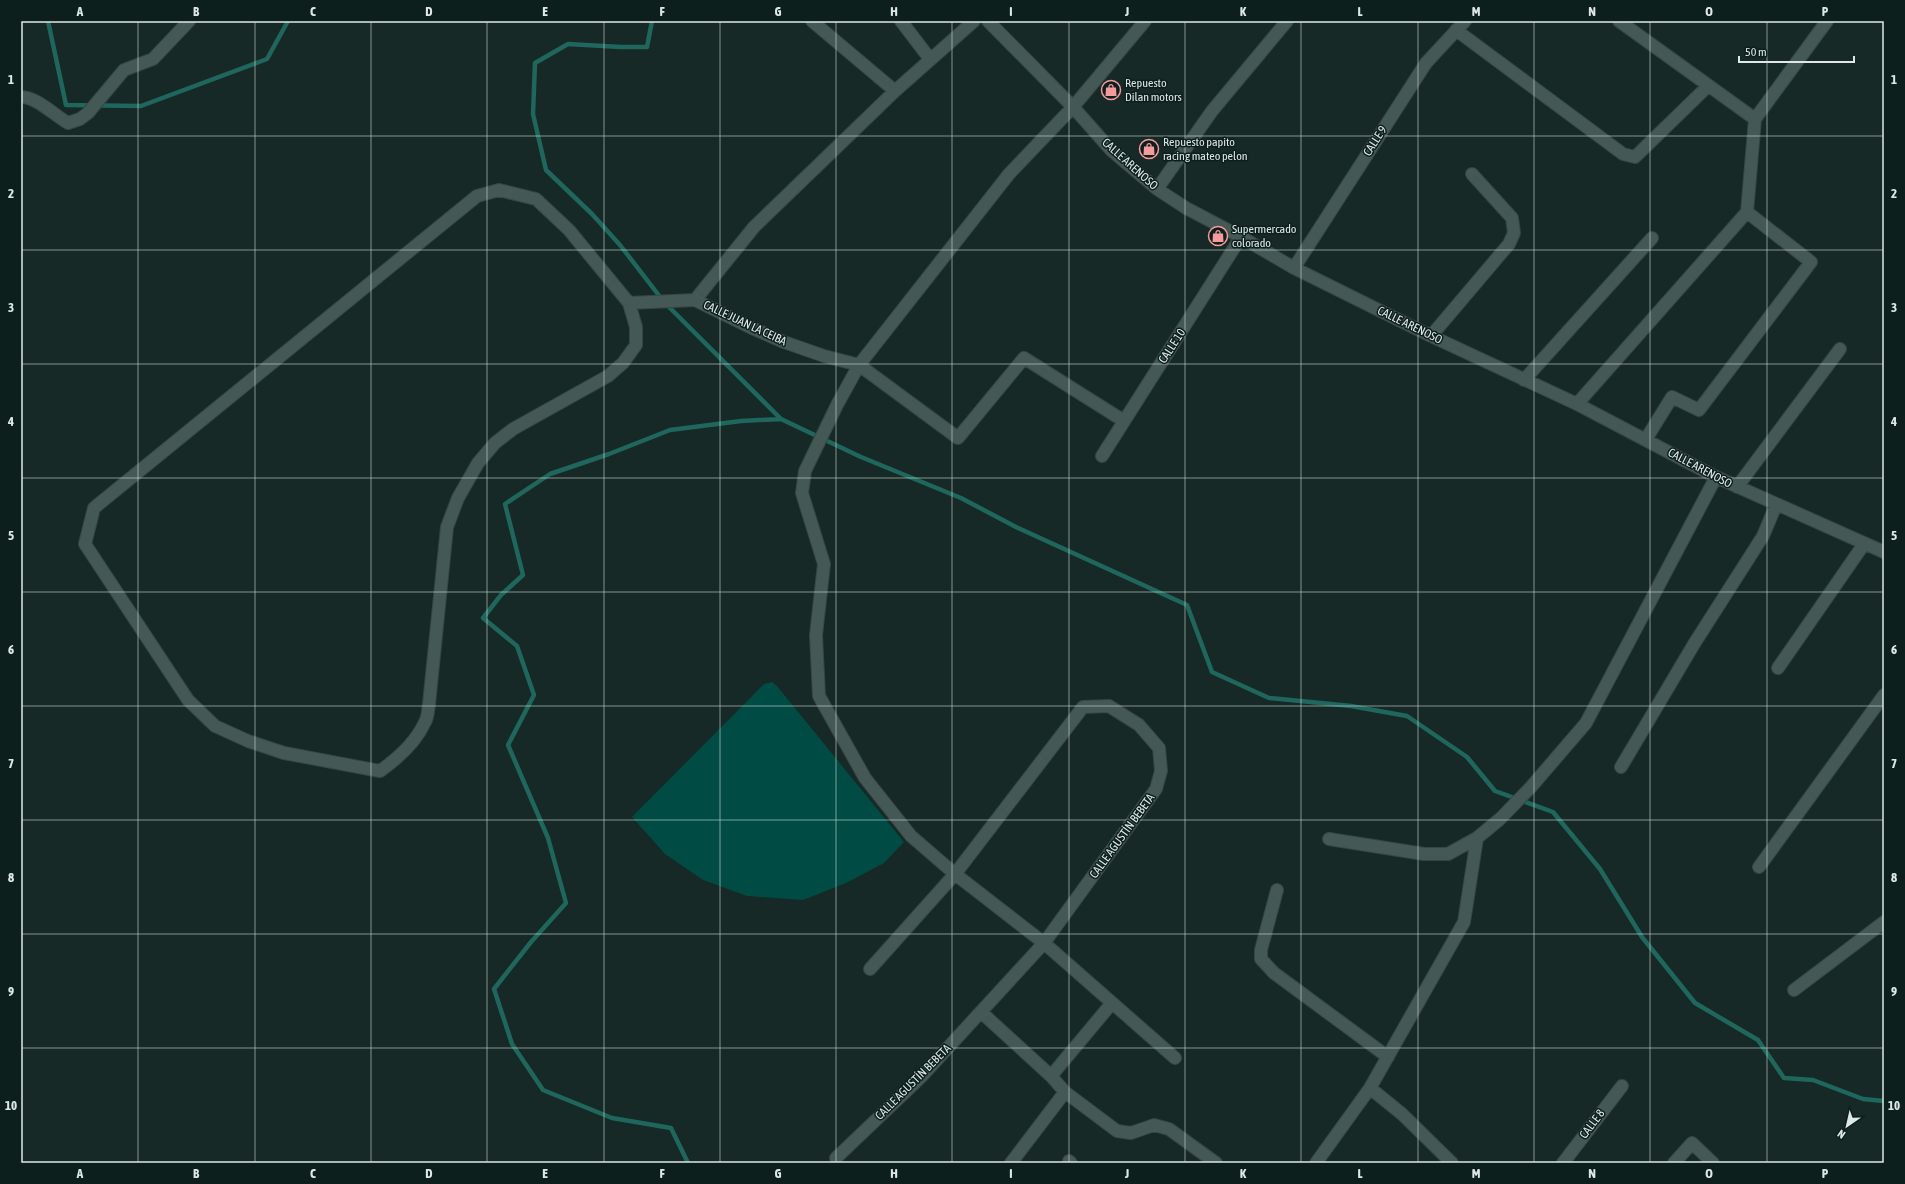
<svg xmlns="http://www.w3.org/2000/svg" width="1905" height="1184" font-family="'Asap Condensed',sans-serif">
<rect width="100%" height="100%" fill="#162926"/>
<path fill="#004b44" d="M772 682 777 686 904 842 884 863 846 883 803 900 747 896 703 880 665 854 632 817 764 684Z"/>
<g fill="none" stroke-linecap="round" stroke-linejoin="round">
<path stroke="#1f665d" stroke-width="4.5" d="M48 21 66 105 141 106 267 59 288 21
M652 21 647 47H621L568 44 535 63 533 114 546 170 592 214 620 245 664 302 781 419 861 457 961 498 1016 527 1187 605 1212 672 1269 698 1351 706 1407 716 1467 757 1495 791 1553 812 1600 869 1642 937 1695 1003 1758 1040 1784 1078 1813 1080 1863 1099 1884 1101
M688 1163 671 1128 612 1118 543 1090 512 1044 494 989 531 942 566 903 548 838 508 745 534 695 517 646 483 618 501 595 523 575 505 504 550 474 609 454 670 430 741 421 781 419"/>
<defs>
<path id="minor" d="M812 21 895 91
M901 21 930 59
M988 21 1073 107 1112 151 1157 189 1186 208 1241 237 1294 268 1431 336 1577 404 1716 477 1884 552
M1456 30 1623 154 1635 157 1708 86
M21 97C37 97 54 115 68 123L80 119 88 113 124 70 153 59 189 21
M1755 119 1827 21
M1157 189 1212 111 1287 21
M499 190 536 199 569 230 629 303 636 327V345L623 363 608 376 513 429 495 443 478 463 458 498 447 527 429 704C428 710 428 717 425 722 416 742 397 759 380 771L284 753 248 741 215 726 188 700 85 544 94 508 477 196Z
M1294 268 1426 63 1465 21
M695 300 754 227 895 91 974 21
M629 303 695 300 752 328 784 342 824 356 859 365 837 405 805 471 802 493 824 564 816 635 819 696 865 778 911 836 955 874 1044 943 1175 1058
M1431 336 1509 244 1514 233 1512 218 1472 174
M1524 380 1652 238
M1577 404 1747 212 1755 119 1619 21
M1124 421 1024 358 958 438 859 365 1009 174 1073 107 1145 21
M1646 439 1672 397 1699 410 1811 262 1747 212
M1102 456 1241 237
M1737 487 1840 349
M1778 668 1864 544
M1621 767 1694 644 1763 536 1776 505
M1329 839 1424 854H1448L1477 838
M1759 867 1884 695
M1277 890 1261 950V959L1274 973 1388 1057
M1794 990 1884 922
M981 1012 1051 1076 1065 1092 1117 1131 1131 1133 1154 1125 1169 1129 1216 1163
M1051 1076 1112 1003
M1370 1088 1402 1114 1452 1163
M836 1158 921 1077 1044 943 1156 789 1161 771 1159 748 1139 725 1109 706 1083 707 955 874 870 969
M1069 1161 1071 1163
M1011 1163 1065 1092
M1316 1163 1370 1088 1464 922 1477 838 1500 819 1531 787 1586 723 1716 477
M1563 1163 1622 1086
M1674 1163 1692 1143 1713 1163"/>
</defs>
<use href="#minor" stroke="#374643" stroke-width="14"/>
<use href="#minor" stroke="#445855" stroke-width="12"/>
</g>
<path fill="none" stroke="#dee9e7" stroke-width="1" stroke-opacity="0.55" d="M138 21V1163M255 21V1163M371 21V1163M487 21V1163M604 21V1163M720 21V1163M836 21V1163M952 21V1163M1069 21V1163M1185 21V1163M1301 21V1163M1418 21V1163M1534 21V1163M1650 21V1163M1767 21V1163M21 136H1884M21 250H1884M21 364H1884M21 478H1884M21 592H1884M21 706H1884M21 820H1884M21 934H1884M21 1048H1884"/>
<defs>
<symbol id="shop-ring" viewBox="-11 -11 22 22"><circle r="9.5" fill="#0d1f1d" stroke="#f59b9b" stroke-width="1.5"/><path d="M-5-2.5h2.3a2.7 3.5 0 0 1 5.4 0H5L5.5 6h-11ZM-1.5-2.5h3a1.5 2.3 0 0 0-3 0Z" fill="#f59b9b"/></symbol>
</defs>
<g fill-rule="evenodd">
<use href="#shop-ring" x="1100" y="79" width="22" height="22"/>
<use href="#shop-ring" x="1138" y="138" width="22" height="22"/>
<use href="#shop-ring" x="1207" y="225" width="22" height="22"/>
</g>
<g text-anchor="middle" stroke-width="3" stroke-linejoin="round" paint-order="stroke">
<g font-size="12" fill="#dee9e7" stroke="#0d1f1d" text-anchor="start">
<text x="1125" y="87">Repuesto<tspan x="1125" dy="14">Dilan motors</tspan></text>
<text x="1163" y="146">Repuesto papito<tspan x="1163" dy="14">racing mateo pelon</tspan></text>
<text x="1232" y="233">Supermercado<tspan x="1232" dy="14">colorado</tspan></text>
</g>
<g font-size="12" fill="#dee9e7" stroke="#0d1f1d">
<text transform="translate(1375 141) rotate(-57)" y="4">CALLE 9</text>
<text transform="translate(1130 164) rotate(42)" y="4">CALLE ARENOSO</text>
<text transform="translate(745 323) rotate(25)" y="4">CALLE JUAN LA CEIBA</text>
<text transform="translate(1410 325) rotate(26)" y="4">CALLE ARENOSO</text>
<text transform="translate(1172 346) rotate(-57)" y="4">CALLE 10</text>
<text transform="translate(1700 468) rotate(28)" y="4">CALLE ARENOSO</text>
<text transform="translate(1122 836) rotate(-54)" y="4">CALLE AGUSTÍN BEBETA</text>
<text transform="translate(913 1082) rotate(-45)" y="4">CALLE AGUSTÍN BEBETA</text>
<text transform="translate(1592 1124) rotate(-53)" y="4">CALLE 8</text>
</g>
</g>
<rect width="1905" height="1184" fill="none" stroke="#0d1f1d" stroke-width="44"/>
<g transform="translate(1847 1126) rotate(214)" stroke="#0d1f1d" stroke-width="3" paint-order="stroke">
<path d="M0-3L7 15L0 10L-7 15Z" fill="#dee9e7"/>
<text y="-6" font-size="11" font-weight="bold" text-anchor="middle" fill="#dee9e7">N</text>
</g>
<path d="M1739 56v6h115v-6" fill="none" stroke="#dee9e7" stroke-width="2"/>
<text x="1745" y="56" font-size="12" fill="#dee9e7" stroke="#0d1f1d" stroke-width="3" paint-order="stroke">50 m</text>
<rect x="22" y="22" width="1861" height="1140" fill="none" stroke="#dee9e7" stroke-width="1.5"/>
<g font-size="13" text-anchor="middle" font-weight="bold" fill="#dee9e7">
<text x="80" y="16">A</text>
<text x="196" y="16">B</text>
<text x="313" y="16">C</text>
<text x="429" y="16">D</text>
<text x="545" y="16">E</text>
<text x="662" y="16">F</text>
<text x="778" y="16">G</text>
<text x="894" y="16">H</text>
<text x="1011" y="16">I</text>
<text x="1127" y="16">J</text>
<text x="1243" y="16">K</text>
<text x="1360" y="16">L</text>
<text x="1476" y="16">M</text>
<text x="1592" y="16">N</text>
<text x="1709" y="16">O</text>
<text x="1825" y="16">P</text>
<text x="11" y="84">1</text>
<text x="1894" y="84">1</text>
<text x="11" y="198">2</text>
<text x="1894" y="198">2</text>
<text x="11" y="312">3</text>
<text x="1894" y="312">3</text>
<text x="11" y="426">4</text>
<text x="1894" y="426">4</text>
<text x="11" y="540">5</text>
<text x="1894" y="540">5</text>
<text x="11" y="654">6</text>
<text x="1894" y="654">6</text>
<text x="11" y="768">7</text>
<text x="1894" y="768">7</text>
<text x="11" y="882">8</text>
<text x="1894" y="882">8</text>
<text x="11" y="996">9</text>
<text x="1894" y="996">9</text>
<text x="11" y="1110">10</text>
<text x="1894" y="1110">10</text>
<text x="80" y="1178">A</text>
<text x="196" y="1178">B</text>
<text x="313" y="1178">C</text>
<text x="429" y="1178">D</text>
<text x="545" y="1178">E</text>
<text x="662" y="1178">F</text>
<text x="778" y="1178">G</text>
<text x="894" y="1178">H</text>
<text x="1011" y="1178">I</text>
<text x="1127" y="1178">J</text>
<text x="1243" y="1178">K</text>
<text x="1360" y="1178">L</text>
<text x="1476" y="1178">M</text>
<text x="1592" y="1178">N</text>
<text x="1709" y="1178">O</text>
<text x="1825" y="1178">P</text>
</g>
</svg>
